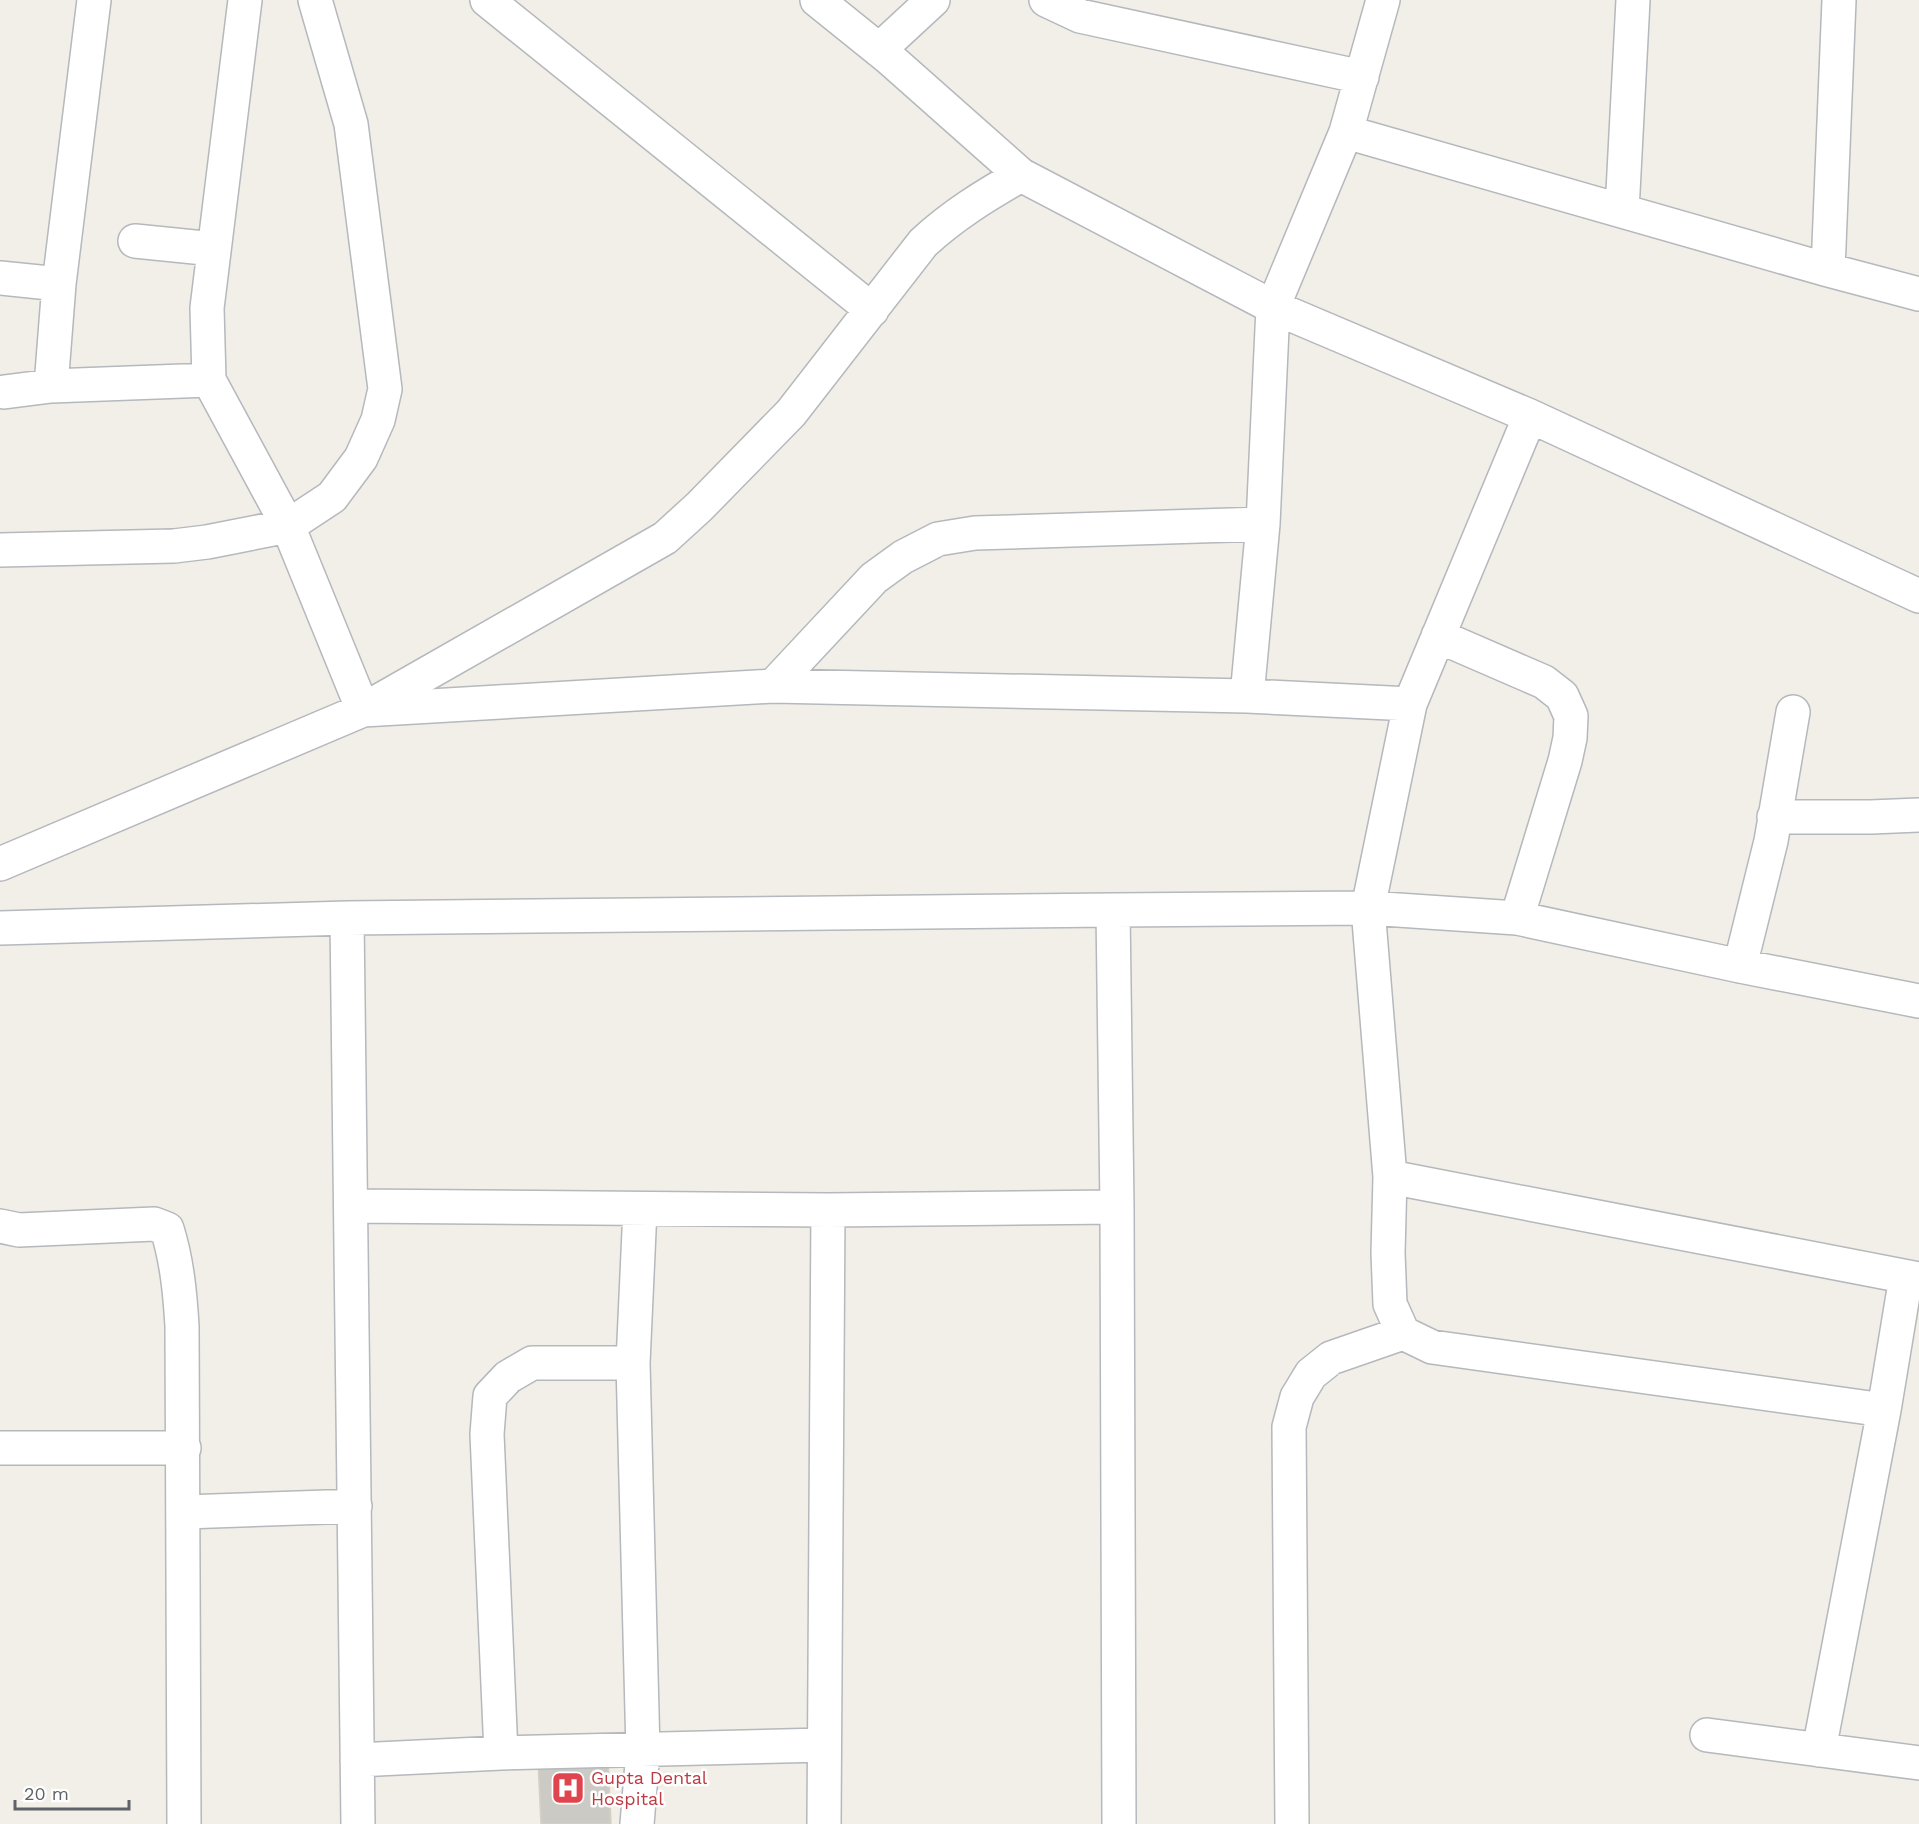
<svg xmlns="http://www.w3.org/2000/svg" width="1919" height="1824" font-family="'Work Sans',sans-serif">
<rect width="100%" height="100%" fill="#f1efe8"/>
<path fill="#cccac5" stroke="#d6d1c6" stroke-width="1.5" d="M608 1758 611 1824H541L538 1761Z"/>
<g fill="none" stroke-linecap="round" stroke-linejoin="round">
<defs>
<path id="minor" d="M245 0 207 308 209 380 288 526 363 710 773 686 1247 696 1410 704
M487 0 872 310
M817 0 889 58 1021 175 1273 307 1530 416 1919 596
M1046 0 1080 16 1362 77
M879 50 933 0
M1346 132 1828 270 1919 294
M1622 211 1633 0
M135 241 214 249
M1828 270 1839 0
M0 278 59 284
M51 386 59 284 94 0
M4 392 51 386 209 380
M1530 416 1410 704 1368 908 1390 1177 1388 1253 1390 1304 1403 1333 1432 1347 1884 1410
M0 550 174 546 207 542 288 526 332 497 361 458 378 420 385 389 351 124 315 0
M1438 636 1544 682 1562 696 1571 716 1570 738 1565 761 1517 918
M773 686 874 578 903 557 938 539 975 533 1263 524
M1247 696 1263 524 1273 307 1346 132 1383 0
M1774 817H1871L1919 815
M0 864 363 710 665 538 699 507 791 413 923 243C953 215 986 195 1021 175
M1113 910 1368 908 1517 918 1740 966 1919 1001
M347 918 358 1824
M0 928 347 918 1113 910 1117 1207 1119 1824
M1740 966 1771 841 1793 712
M1390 1177 1919 1279
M351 1206 828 1210 1117 1207
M0 1226 19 1230 154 1224 167 1229C177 1261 180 1293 182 1326L184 1824
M0 1448H184
M184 1512 355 1506
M1707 1735 1919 1763
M1819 1750 1884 1410 1906 1277
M501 1753 487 1434 490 1396 508 1377 532 1363H633
M357 1760 501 1753 823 1745
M637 1824 643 1751 633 1363 640 1209
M824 1824 828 1210
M1292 1824 1289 1427 1297 1397 1311 1374 1331 1358 1403 1333"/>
</defs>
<use href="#minor" stroke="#b5b8bc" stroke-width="36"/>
<use href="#minor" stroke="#fff" stroke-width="33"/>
</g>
<defs>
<symbol id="hospital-square" viewBox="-11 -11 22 22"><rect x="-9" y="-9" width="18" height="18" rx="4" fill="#e0444e" stroke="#fff"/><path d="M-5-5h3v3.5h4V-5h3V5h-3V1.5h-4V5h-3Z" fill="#fff"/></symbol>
</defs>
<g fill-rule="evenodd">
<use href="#hospital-square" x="549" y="1769" width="38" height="38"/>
</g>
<g text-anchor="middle" stroke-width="5" stroke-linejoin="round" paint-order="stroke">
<g font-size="18" fill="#be3a42" stroke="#fff" text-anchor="start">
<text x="591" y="1784">Gupta Dental<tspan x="591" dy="21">Hospital</tspan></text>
</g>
</g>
<path d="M15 1800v9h114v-9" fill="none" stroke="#5f6368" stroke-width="3"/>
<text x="24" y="1800" font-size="18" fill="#5f6368" stroke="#ffffff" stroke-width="4.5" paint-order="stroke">20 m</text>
</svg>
